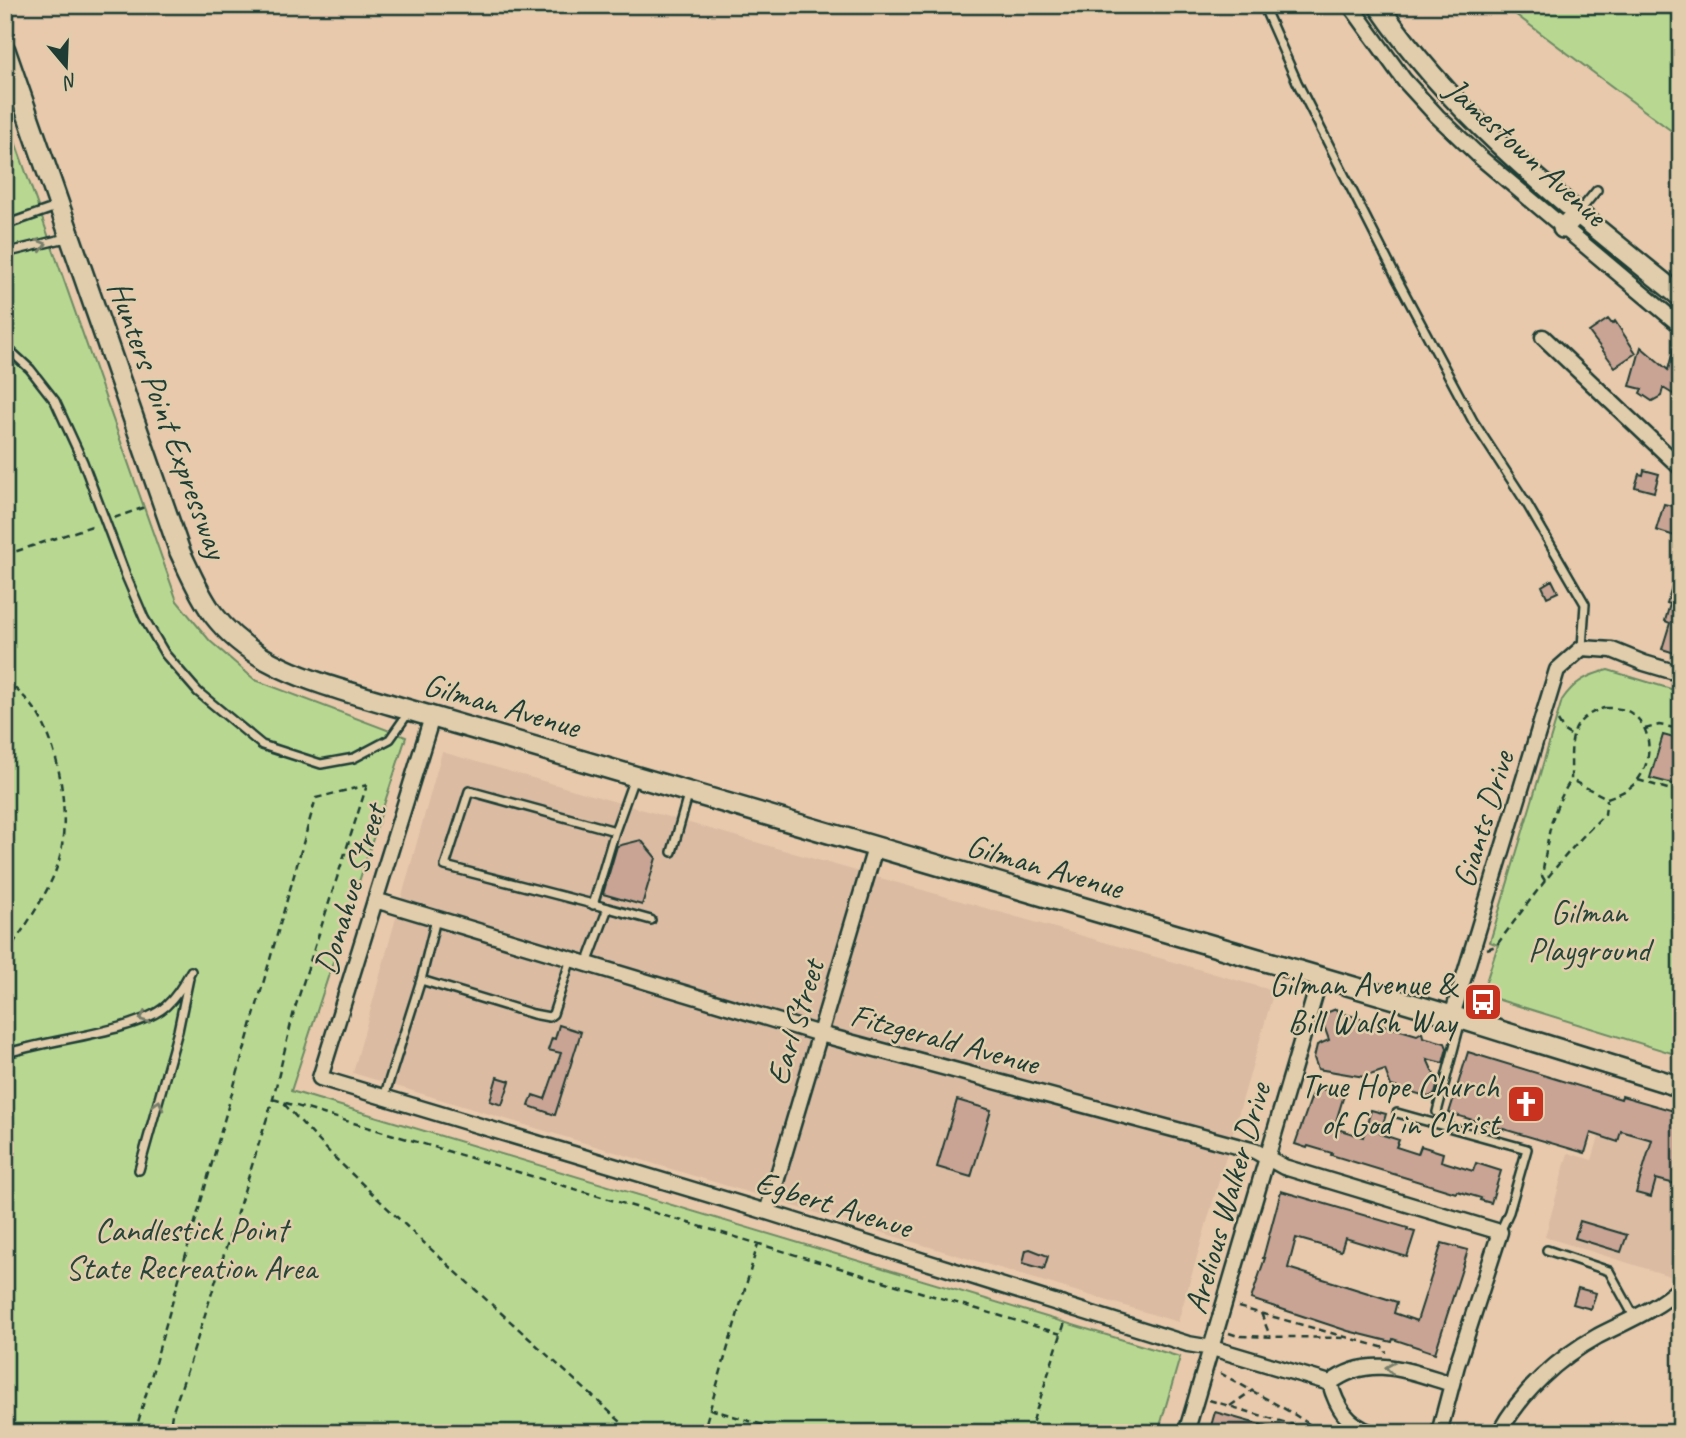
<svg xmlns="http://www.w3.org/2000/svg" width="1686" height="1438" font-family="Caveat,sans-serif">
<rect width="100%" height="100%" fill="#e8c9ac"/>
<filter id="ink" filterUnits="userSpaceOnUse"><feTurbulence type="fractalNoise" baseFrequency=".0143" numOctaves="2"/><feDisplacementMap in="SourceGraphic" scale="14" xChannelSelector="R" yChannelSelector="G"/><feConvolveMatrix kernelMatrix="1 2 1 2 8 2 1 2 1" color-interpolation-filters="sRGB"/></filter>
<g filter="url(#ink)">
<path fill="#dbbba2" d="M442 752 1274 991 1178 1322 353 1073Z
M1612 1094 1681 1114V1263L1670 1276 1545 1237 1568 1153 1592 1160Z"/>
<path fill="#b8d892" stroke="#6c8a63" stroke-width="2" d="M1503 5H1681V138Z
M5 113 177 601 210 641 255 680 406 737 291 1091 1180 1357 1158 1433H5Z
M1608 670 1681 692V1056L1490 997 1485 993V985L1498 945 1490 942 1562 700C1574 682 1587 675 1608 670Z"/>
<path fill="#c9a393" stroke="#1f3d34" stroke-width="2" d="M1608 319 1612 324 1615 321 1636 353 1615 367 1589 332Z
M1677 336 1681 337V396L1678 397 1663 388 1661 396 1652 401 1640 393 1642 389 1630 386 1641 347 1668 370Z
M1644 470 1659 474 1654 492 1635 487 1639 474 1643 475Z
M1664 504 1681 508V538L1656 530Z
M1678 566 1681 567V655L1662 649 1670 623 1665 621 1670 604 1667 603Z
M1552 580 1558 592 1547 597 1542 586Z
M1663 735 1681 740V786L1650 778Z
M641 840 656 858 642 905 603 894 617 846Z
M1336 1009 1338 1012 1407 1032 1417 1035 1422 1032 1423 1037 1445 1043 1447 1048 1443 1063 1427 1059 1438 1083 1435 1094 1429 1097 1391 1086 1385 1070 1364 1077 1318 1069 1314 1058 1317 1045 1329 1040 1324 1026 1326 1013Z
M559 1025 581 1032 555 1115 529 1106 533 1095 545 1099 561 1053 548 1050 552 1038 555 1039Z
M1468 1052 1621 1099 1622 1096 1681 1113V1164L1675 1184 1656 1179 1651 1197 1636 1193 1652 1140 1621 1131 1618 1142 1591 1133 1585 1153 1449 1113Z
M497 1077 510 1081 502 1105 490 1101Z
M1315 1087 1344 1095 1334 1128 1363 1137 1371 1110 1386 1114 1380 1134 1399 1140 1396 1147 1418 1154 1421 1146 1443 1153 1441 1161 1473 1171 1476 1163 1501 1171 1491 1203 1480 1200 1481 1198 1457 1191 1456 1193 1331 1155 1332 1153 1308 1146 1307 1148 1295 1144Z
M957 1100 991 1110 971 1177 937 1167Z
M1281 1191 1408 1228 1407 1230 1415 1232 1407 1257 1345 1238 1341 1251 1296 1238 1288 1268 1397 1302 1394 1313 1417 1321 1442 1243 1468 1250 1435 1353 1393 1339 1392 1342 1348 1331 1251 1299 1265 1258H1263Z
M1580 1221 1627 1235 1621 1252 1575 1238Z
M1030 1249 1048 1256 1044 1269 1023 1263 1026 1250Z
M1578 1288 1596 1293 1591 1309 1573 1304Z
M1215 1412 1275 1429 1274 1433H1209Z"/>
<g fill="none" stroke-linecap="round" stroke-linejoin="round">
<defs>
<path id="lane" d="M1263 5 1297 82 1395 275 1473 421 1527 504 1585 604 1582 647
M1579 212 1597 190
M5 225 59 206
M5 253 70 237
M5 346 30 369 55 401 83 462 126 576 144 618 165 654 198 692 262 745 321 764 354 758 390 739 409 712
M672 852 689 792
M593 905 615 831
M608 908 445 866 469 791 615 831 634 778
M436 919 421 980 533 1014 549 1017 553 1014 571 959
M587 964 608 908 651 920
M5 1054C47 1039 135 1033 166 1006 177 996 184 984 191 971
M384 1097 421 980
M1437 1112 1461 1020
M1397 1113 1527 1149 1509 1212 1500 1232
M139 1170 178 1031 189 978
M1547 1250 1609 1271 1635 1318"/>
<path id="street" d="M1350 5 1404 80 1437 116 1481 158 1681 326
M1543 337 1681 468
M432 717 320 1078 767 1212 1188 1344 1212 1348 1330 1383
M375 900 820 1034 1255 1151 1284 1167 1500 1232 1457 1365 1439 1433
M1452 1016 1557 670 1582 648 1612 650 1644 663 1681 674
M767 1212 875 848
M1330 1383C1370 1353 1408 1371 1452 1384
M1330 1383C1336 1406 1347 1425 1372 1433
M1186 1433 1320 978
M1499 1433C1521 1392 1558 1358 1598 1336 1627 1321 1656 1310 1681 1287"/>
<path id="secondary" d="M1378 5C1458 123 1572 208 1681 297
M5 50 180 552C190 573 199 595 213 614 256 671 327 685 392 705L1439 1012 1681 1087
M1563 228 1578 212"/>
</defs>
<use href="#lane" stroke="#1f3d34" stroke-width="12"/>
<use href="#street" stroke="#1f3d34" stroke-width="19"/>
<use href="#secondary" stroke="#1f3d34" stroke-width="24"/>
<path stroke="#1f3d34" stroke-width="2.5" stroke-dasharray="7 5" stroke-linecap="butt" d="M114 518 148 506
M5 555 95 525
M5 680C16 689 28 699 36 711 61 749 72 823 57 867 48 893 22 933 5 954
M1604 708C1613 708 1624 708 1631 713 1654 728 1653 763 1636 782 1628 791 1619 794 1607 798L1571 780C1572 745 1565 720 1604 708Z
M1558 721 1564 731 1572 736
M1645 729 1659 725 1681 729
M1638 780 1681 793
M1545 881 1542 876C1549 836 1548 816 1571 780
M1487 949 1496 946C1530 900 1563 854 1605 814L1607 799
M1674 1030 1681 1032
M273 1099 1061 1334
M284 1104 334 1157 422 1241 633 1433
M1238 1307 1385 1348 1386 1353
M1676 1308 1681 1317
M1261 1313 1270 1336
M1229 1333 1238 1336 1344 1338
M1220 1373 1292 1413 1323 1433
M1209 1400 1320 1433
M1230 1406 1253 1390
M710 1409 789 1433
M135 1433 316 798 367 785
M169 1433 172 1414 191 1359 273 1099 294 1011 367 785
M703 1433 758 1244
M1029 1433 1065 1322"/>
<use href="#lane" stroke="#e1cdab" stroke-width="7"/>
<use href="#street" stroke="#e1cdab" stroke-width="14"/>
<use href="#secondary" stroke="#e1cdab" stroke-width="19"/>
</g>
<defs><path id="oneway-chevron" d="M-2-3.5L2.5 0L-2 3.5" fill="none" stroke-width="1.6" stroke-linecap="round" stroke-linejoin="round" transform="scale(1.75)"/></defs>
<g stroke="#767e6a">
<use href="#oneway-chevron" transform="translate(42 245) rotate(-16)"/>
<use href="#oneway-chevron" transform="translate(144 1018) rotate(157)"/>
<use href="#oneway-chevron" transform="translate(158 1105) rotate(-74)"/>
<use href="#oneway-chevron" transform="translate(1390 1368) rotate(-172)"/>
</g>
</g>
<defs>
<symbol id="bus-square" viewBox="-11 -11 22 22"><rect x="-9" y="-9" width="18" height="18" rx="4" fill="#c8321e" stroke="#e1cdab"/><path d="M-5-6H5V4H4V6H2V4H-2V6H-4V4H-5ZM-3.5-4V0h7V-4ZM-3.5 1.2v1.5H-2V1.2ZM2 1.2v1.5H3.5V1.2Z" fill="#fff"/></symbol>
<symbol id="church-square" viewBox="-11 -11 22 22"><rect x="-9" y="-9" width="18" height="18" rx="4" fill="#c8321e" stroke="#e1cdab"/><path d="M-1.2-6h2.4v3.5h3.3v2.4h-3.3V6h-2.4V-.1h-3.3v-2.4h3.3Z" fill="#fff"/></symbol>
</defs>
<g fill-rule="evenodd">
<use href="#bus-square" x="1461" y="980" width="44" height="44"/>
<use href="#church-square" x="1504" y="1082" width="44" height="44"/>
</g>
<g text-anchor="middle" stroke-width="5" stroke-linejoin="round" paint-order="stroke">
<g font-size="33" fill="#1f3d34" stroke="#e1cdab">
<text transform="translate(1527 151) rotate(42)" y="12">Jamestown Avenue</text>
<text transform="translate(169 419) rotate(70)" y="12">Hunters Point Expressway</text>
<text transform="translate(502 704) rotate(16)" y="12">Gilman Avenue</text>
<text transform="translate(1482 819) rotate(-73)" y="12">Giants Drive</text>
<text transform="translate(1045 865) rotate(16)" y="12">Gilman Avenue</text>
<text transform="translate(349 889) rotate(-73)" y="12">Donahue Street</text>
<text transform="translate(794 1022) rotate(-73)" y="12">Earl Street</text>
<text transform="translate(945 1038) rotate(15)" y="12">Fitzgerald Avenue</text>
<text transform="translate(1226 1198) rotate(-74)" y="12">Arelious Walker Drive</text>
<text transform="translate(834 1203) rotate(17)" y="12">Egbert Avenue</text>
</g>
<g font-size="33" fill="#274539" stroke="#e1cdab">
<text x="1589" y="923">Gilman<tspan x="1589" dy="38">Playground</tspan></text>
<text x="191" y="1241">Candlestick Point<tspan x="191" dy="38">State Recreation Area</tspan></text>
</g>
<g font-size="33" fill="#1f3d34" stroke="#e1cdab" text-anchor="end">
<text x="1456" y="995">Gilman Avenue &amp;<tspan x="1456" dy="38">Bill Walsh Way</tspan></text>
<text x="1499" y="1097">True Hope Church<tspan x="1499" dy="38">of God in Christ</tspan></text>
</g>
</g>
<rect width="1686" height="1438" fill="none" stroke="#e1cdab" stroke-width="28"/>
<rect x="14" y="14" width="1658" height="1410" fill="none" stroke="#1f3d34" stroke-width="2.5" filter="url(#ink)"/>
<g transform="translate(66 66) rotate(161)" stroke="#e1cdab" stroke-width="5" paint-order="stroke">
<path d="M0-5L12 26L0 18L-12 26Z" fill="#1f3d34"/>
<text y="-10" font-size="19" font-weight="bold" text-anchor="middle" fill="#1f3d34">N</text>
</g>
</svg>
